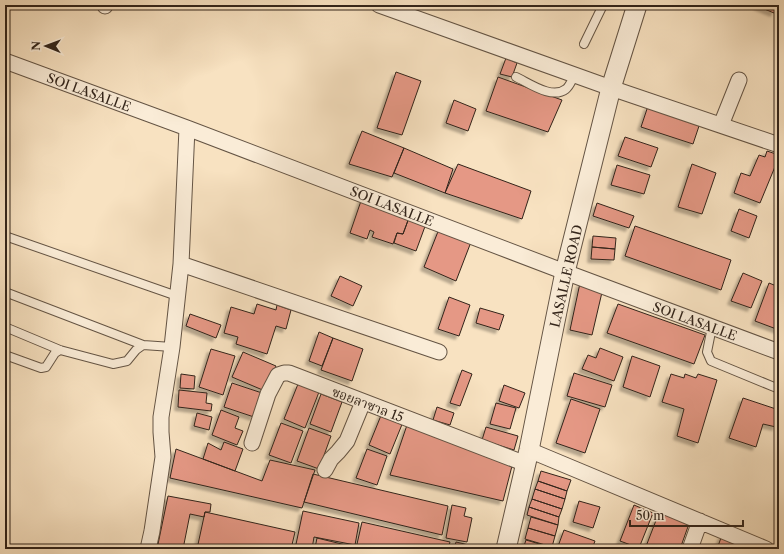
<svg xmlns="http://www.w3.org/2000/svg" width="784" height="554" font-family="'Libre Caslon Text','Noto Serif Thai',serif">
<defs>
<filter id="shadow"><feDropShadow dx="-3.5" dy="3.5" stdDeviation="1" flood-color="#0004"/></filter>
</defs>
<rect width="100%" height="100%" fill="#f8e2c1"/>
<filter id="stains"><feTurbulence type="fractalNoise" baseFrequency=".005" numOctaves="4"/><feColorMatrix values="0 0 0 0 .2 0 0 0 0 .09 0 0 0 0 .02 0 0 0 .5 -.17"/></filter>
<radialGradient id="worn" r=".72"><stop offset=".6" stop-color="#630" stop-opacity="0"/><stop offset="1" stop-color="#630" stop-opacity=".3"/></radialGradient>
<path fill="#e59885" stroke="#32241a" filter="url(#shadow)" d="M758 5H777L774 13 757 6Z
M506 58 517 63 512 77 500 74Z
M396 72 421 81 402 135 377 128Z
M498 77 562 100 548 132 486 111Z
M454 100 476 109 468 131 446 123Z
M648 106 700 123 693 144 641 127Z
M362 131 404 148 392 177 349 164Z
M625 137 658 148 651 167 618 156Z
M404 148 453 169 445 193 394 173Z
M767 151 779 155V157L760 203 734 193 741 173 750 176 759 155 765 157Z
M458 164 531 191 522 219 445 193Z
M692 164 716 173 702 214 678 207Z
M617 165 650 175 644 194 611 185Z
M362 198 410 215 403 234 397 233 393 244 372 237 374 232 370 230 367 239 350 233Z
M597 203 634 216 629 228 593 216Z
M739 209 757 216 749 238 731 231Z
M410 215 427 221 416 251 394 243 397 233 403 234Z
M635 226 731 260 721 290 625 256Z
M439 229 471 242 456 281 424 267Z
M593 236 616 238 615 249 592 247Z
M592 247 615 249 614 260 591 259Z
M743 273 762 281 751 308 731 301Z
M340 276 362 286 353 306 331 296Z
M580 283 603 288 592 335 570 330Z
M769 283 779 287V330L755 321Z
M449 297 470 305 459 336 438 329Z
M257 304 276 310 277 305 291 310 286 329 276 326 267 354 236 344 238 337 224 333 231 307 254 314Z
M618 304 705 335 694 364 607 333Z
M480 308 504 315 499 330 476 323Z
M190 314 221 325 216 338 186 326Z
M319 332 333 338 322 366 309 361Z
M333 338 363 349 352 381 321 370Z
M600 348 623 357 614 381 582 369 588 355 596 358Z
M211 349 235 356 223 395 199 387Z
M243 352 276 366 265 391 232 377Z
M632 356 660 366 650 397 623 387Z
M462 370 472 374 460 406 450 403Z
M574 373 612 385 605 407 567 396Z
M181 374 195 376 194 389 180 388Z
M671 374 684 378 685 374 696 378 698 374 717 380 698 443 677 436 684 409 662 402Z
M232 383 262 393 254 417 224 407Z
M298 384 319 392 305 428 284 419Z
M504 385 525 393 519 408 499 401Z
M179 390 207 393 206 403 212 404 211 411 178 407Z
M321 394 342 402 331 432 310 424Z
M743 398 779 410V418L776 427 763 424 756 447 729 438Z
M571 399 600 409 585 453 556 443Z
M496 403 516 408 510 429 490 424Z
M437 407 454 413 450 425 433 420Z
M221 410 239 417 235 428 243 431 237 445 212 435Z
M197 413 212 417 209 430 194 426Z
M382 413 403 422 390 454 369 445Z
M281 423 303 431 291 463 269 455Z
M407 425 512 466 503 501 390 475Z
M486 427 518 436 514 450 482 440Z
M309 428 331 436 319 469 297 461Z
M224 442 243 449 235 471 203 459 208 443 221 450Z
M176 449 262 481 270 460 315 470 302 508 170 478Z
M367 449 387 456 377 485 356 478Z
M541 471 571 480 567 491 538 481Z
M313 474 448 506 442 535 304 502Z
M538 481 567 491 565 499 535 489Z
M535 489 565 499 562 509 532 499Z
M168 496 211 504 210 512H205L204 517 190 514 183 549H157Z
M532 499 562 509 559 517 529 507Z
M579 501 600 507 593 528 573 522Z
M452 505 466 508 464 516 472 518 467 542 446 538Z
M634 505 653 513 639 548 620 541Z
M529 507 559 517 558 525 527 515Z
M660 510 690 521 680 549H645Z
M303 511 359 523 355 545 314 537 312 549H295Z
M205 512 295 532 291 549H197Z
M531 517 558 525 555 536 528 528Z
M362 522 450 542 448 549H359L360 546 357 544Z
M528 528 555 536 552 547 525 539Z
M564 530 595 541 592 549H557Z
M722 535 743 542 740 549H717Z
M317 538 358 548 357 549 315 548Z
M526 540 553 548 552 549H523Z
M456 542 486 549H451H454Z"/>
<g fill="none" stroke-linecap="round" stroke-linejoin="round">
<defs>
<path id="service" d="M584 44 603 5
M516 77C529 83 552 100 566 89 570 86 572 79 575 75
M5 236 177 296
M5 292 143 345
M5 327 60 350 113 364 127 361 136 350 143 345 172 347
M712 327 707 352 711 361 779 389
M5 355 41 368 46 367 55 353 60 350"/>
<path id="minor" d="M379 5 611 88 779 145
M105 6V5
M5 61 187 128 565 272 779 352
M721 125 739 80
M181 264 439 352
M252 443 268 394 278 375 284 373H289L526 464
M529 450 766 549
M325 470 331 459 338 452 347 441 363 402
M148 549 152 531 163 457 161 432V417L172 347 181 264 187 128
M690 549 700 521"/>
<path id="tertiary" d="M506 549 529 450 565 272 611 88 637 5"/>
</defs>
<use href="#service" stroke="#645444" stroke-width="10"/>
<use href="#minor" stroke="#645444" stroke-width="17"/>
<use href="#tertiary" stroke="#645444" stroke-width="21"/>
<use href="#service" stroke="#faecd7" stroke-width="8"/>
<use href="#minor" stroke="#faecd7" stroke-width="15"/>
<use href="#tertiary" stroke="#faecd7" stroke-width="19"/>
</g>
<g text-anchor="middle" stroke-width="3" stroke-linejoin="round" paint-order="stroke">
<g font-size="13" fill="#32241a" stroke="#faecd7">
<text transform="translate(89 92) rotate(20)" y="5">SOI LASALLE</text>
<text transform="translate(392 206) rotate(21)" y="5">SOI LASALLE</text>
<text transform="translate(566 276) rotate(-77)" y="5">LASALLE ROAD</text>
<text transform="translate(695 321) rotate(20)" y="5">SOI LASALLE</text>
<text transform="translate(368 404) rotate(21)" y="5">ซอยลาซาล 15</text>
</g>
</g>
<rect width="784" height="554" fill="none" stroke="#f8e2c1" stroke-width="20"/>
<rect x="6" y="6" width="772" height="542" fill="none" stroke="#32241a" stroke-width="2"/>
<rect x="10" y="10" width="764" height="534" fill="none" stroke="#32241a"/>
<g transform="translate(46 46) rotate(271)" stroke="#faecd7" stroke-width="3" paint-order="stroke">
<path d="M0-3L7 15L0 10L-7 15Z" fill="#32241a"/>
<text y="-6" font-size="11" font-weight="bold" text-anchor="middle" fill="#32241a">N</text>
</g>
<path d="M630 520v6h113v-6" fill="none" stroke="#32241a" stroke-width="2"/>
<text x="636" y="520" font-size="12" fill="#32241a" stroke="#faecd7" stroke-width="3" paint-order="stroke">50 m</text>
<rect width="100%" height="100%" filter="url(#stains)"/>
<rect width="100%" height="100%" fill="url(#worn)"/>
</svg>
